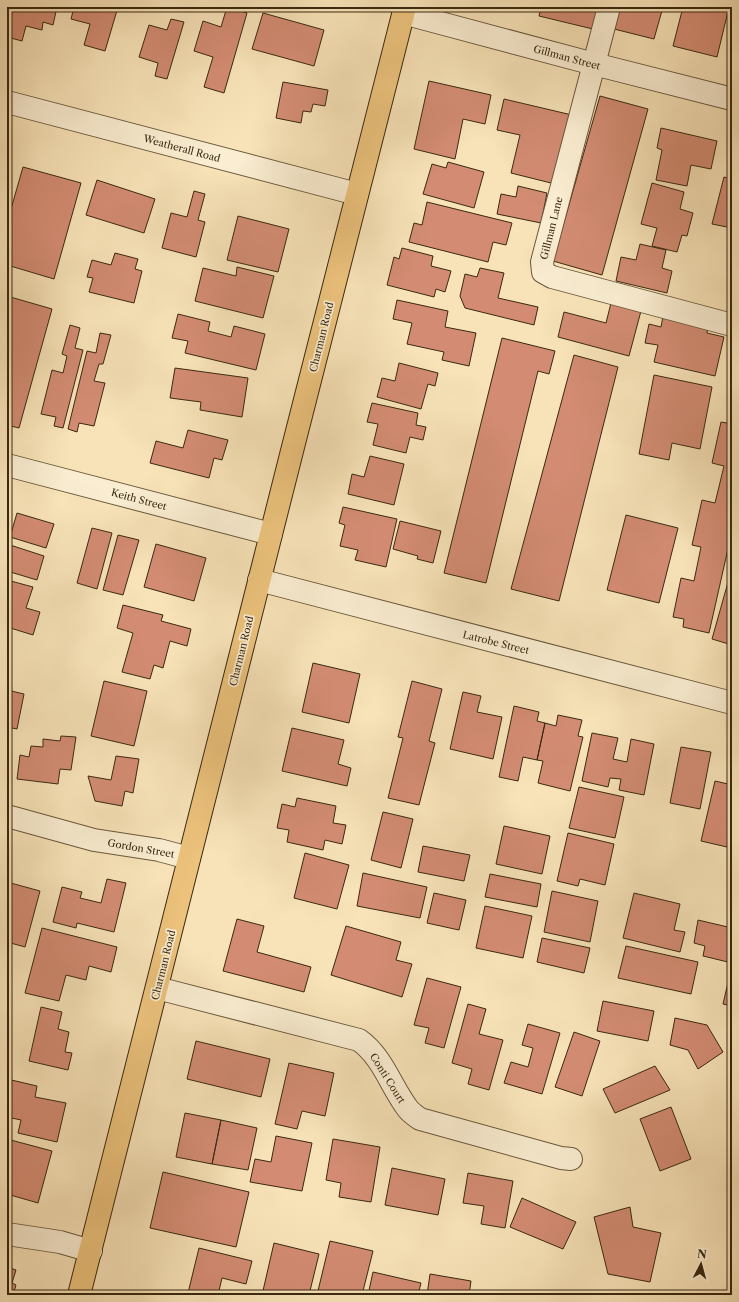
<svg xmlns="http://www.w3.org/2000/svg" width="739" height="1302" font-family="'Libre Caslon Text',serif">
<rect width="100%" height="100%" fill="#f8e3b8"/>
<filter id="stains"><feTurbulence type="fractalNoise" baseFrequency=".005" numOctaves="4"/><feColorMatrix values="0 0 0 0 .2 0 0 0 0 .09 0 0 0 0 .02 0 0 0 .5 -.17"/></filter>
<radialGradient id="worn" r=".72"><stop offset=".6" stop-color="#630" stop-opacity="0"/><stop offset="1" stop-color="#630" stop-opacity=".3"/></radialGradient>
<path fill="#d38c73" stroke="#392911" d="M7 7H57L53 25 43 22 42 30 26 26 22 41 7 37Z
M74 7H118L105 51 84 45 90 24 71 19Z
M227 7 247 13 224 93 204 87 213 57 194 51 203 21 221 27Z
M537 7H598L602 8 597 30 539 16 541 8Z
M619 7H663L654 39 614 29Z
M683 7H729L717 57 673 46Z
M263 13 324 30 314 66 252 49Z
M171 19 184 22 167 79 155 76 158 63 139 57 149 25 167 30Z
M429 81 491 95 485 124 463 119 455 159 414 149Z
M283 82 328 90 325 106 313 104 311 112 303 111 301 123 276 118Z
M600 96 648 109 602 275 553 261Z
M504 99 572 115 555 184 511 173 520 135 497 130Z
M661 128 717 141 711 169 691 165 687 186 656 180 662 150 657 148Z
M448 162 484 172 474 208 423 194 432 164 446 168Z
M23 167 81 183 54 279 7 265V223Z
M724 177 732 179V228L712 224Z
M97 180 155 199 144 233 86 215Z
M652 183 684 192 680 209 693 213 687 236 682 235 677 252 652 246 657 228 641 224Z
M518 186 547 193 541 223 497 214 501 194 516 197Z
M194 191 205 194 198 220 205 222 196 257 162 248 171 213 187 217Z
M427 202 512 223 506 245 493 242 488 262 409 242 414 223 422 225Z
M238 216 289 229 278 272 227 260Z
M640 244 666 250 662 268 672 271 667 293 616 281 621 257 636 260Z
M402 248 433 256 431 266 451 271 445 292 436 289 434 297 387 285 394 257 399 259Z
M115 253 138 259 135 269 142 271 134 303 89 292 93 278 87 277 92 260 111 265Z
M237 267 274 276 263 318 195 301 203 268 236 276Z
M480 268 504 273 498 298 538 307 534 325 465 308 460 296 465 274 477 277Z
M7 296 52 309 19 428 7 425Z
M397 300 448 311 445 327 476 333 469 366 442 360 444 352 407 344 412 323 393 319Z
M611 303 641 311 629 356 558 337 564 312 606 323Z
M664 311 709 321 707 333 724 337 715 376 654 362 658 345 645 343 649 324 661 327Z
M178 314 210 322 208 331 231 337 234 326 265 334 256 370 185 353 188 341 172 338Z
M70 325 80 328 75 348 83 350 63 428 54 426 56 417 41 414 52 370 63 373 67 356 62 354Z
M100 333 111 335 103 364H99L94 381 105 383 94 426 79 423 77 432 68 429 87 351 96 353Z
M502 338 555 351 549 374 538 371 486 583 444 573Z
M574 355 618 367 559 601 511 589Z
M399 363 438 373 435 386 428 384 421 409 377 397 382 378 395 381Z
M175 368 248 378 242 417 200 410 201 402 170 398Z
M654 375 712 387 700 449 672 443 669 460 639 454Z
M372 403 418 413 416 425 426 427 423 440 410 437 406 453 373 445 378 424 367 422Z
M721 422 732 424V531L709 633 683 627 684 619 673 617 681 578 694 581 701 547 692 545 702 500 715 503 724 466 712 463Z
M188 430 228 440 222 460 214 458 209 478 150 463 156 441 183 448Z
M370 456 404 464 394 505 348 494 352 474 364 477Z
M343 507 397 519 386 567 355 560 358 550 340 546 345 525 339 523Z
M17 513 54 524 46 548 10 537Z
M626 515 678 528 659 603 607 590Z
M400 521 441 531 433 563 417 559 418 556 393 549Z
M92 528 112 533 97 589 77 583Z
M118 535 139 540 123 595 103 590Z
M7 544 44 556 37 580 7 571Z
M156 544 206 558 194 601 144 587Z
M732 568V645L712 639Z
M7 580 33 587 26 608 40 612 33 635 7 627Z
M123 605 163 615 161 621 191 629 187 646 170 641 163 668 154 665 150 679 122 672 133 633 117 628Z
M313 663 360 674 349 723 302 712Z
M104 681 147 691 134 746 91 736Z
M412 681 442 689 429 741 435 743 419 805 388 798 403 738 398 737Z
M7 690 24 694 17 729 7 727V728Z
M463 692 481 696 477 712 502 717 493 759 450 749Z
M514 706 539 712 537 721 545 723 537 760 523 757 518 781 499 777Z
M558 715 582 720 578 736 583 737 570 791 538 783 543 761 537 760 545 723 556 726Z
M292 728 344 740 338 764 351 768 347 786 282 771Z
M592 733 618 738 613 759 627 762 631 739 654 744 644 795 619 790 621 779 610 778 608 787 582 781Z
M61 736 76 737 71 770 60 769 58 784 17 779 20 755 29 757 31 746 43 747V739L60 741Z
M681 747 711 752 700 809 670 803Z
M116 756 139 759 133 793 125 791 122 806 95 801 88 776 111 780Z
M715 781 732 785V826L727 847 701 841Z
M579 787 624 797 615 838 569 828Z
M297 798 336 806 333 823 346 825 342 844 325 840 323 850 287 842 289 830 277 828 282 804 295 807Z
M383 812 413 819 401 868 371 860Z
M504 826 550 836 542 874 496 864Z
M568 833 614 844 605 885 580 879 578 886 557 881Z
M423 846 470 855 464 881 418 872Z
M305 853 349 865 337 909 294 898Z
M363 873 427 887 420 918 357 906Z
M490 874 541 884 537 907 485 897Z
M107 879 126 883 114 932 77 923 76 928 53 922 62 887 82 892 80 898 101 903Z
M7 882 40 891 25 947 7 942Z
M552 891 598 901 590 942 544 932Z
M434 893 466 900 459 930 427 923Z
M634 893 680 904 674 930 685 932 680 952 623 938Z
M485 906 532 916 523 958 476 948Z
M237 919 264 926 257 952 311 967 304 992 223 971Z
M698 920 732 928V963L703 956 705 946 694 943Z
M346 926 401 942 396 960 412 964 402 997 331 975Z
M42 928 117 947 111 972 89 966 86 980 66 975 59 1001 25 993Z
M542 938 590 948 584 973 537 962Z
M626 946 698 962 691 994 618 978Z
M730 974H732V1006L723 1004Z
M427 978 461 987 444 1048 425 1043 429 1028 414 1025Z
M603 1001 654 1011 648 1041 597 1031Z
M468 1004 486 1009 479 1034 503 1040 489 1090 468 1084 472 1069 452 1063Z
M41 1007 62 1012 58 1029 69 1032 65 1052 72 1053 68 1070 29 1061Z
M675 1018 707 1025 723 1052 698 1069 688 1050 670 1045Z
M528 1024 560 1033 542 1094 504 1083 511 1062 528 1067 533 1048 522 1045Z
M574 1032 600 1041 582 1096 555 1087Z
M196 1041 270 1059 261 1097 187 1079Z
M289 1063 334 1073 325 1116 302 1111 297 1129 275 1124Z
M655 1066 670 1090 615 1113 603 1089Z
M7 1079 37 1086 35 1097 66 1103 57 1142 18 1133 21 1120 7 1117Z
M671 1107 691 1159 660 1171 640 1119Z
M185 1113 221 1120 212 1164 176 1157Z
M221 1120 257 1128 248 1170 212 1164Z
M276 1136 312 1143 302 1191 250 1182 255 1159 271 1162Z
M7 1139 52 1151 38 1203 7 1194V1168L11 1155 7 1154Z
M333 1139 380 1147 371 1202 339 1197 341 1183 326 1180Z
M392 1168 445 1179 438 1215 385 1205Z
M163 1172 249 1192 236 1247 150 1228Z
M468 1173 513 1181 505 1228 481 1224 484 1206 463 1203Z
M522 1198 576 1222 563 1249 510 1227Z
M630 1207 633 1227 661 1233 650 1282 608 1274 594 1217Z
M330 1241 373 1251 362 1295H317Z
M274 1243 319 1254 309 1295H262Z
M199 1248 252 1261 246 1284 222 1278 218 1295H194L188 1293Z
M7 1267 16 1270 12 1283 16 1285 13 1295H7Z
M373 1272 421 1283 418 1295H368Z
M430 1274 471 1281 469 1295H427Z"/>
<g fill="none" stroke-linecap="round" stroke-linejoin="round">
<defs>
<path id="minor" d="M609 7 542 262 543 272 552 277 732 325
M403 13 594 64 732 99
M7 102 357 194
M7 465 271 534
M259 580 732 703
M7 816 94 840 159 850 189 858
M157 988 359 1040C383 1057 391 1087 408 1109 411 1113 416 1116 420 1119L561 1158 571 1159
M7 1234 60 1242 91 1251"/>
<path id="major" d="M79 1295 292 451 405 7"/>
</defs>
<use href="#minor" stroke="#69583b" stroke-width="24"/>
<use href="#major" stroke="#392911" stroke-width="24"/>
<use href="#minor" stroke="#faedd1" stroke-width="22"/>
<use href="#major" stroke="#ecc27c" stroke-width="22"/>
</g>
<g text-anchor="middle" stroke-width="3.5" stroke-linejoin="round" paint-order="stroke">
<g font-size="10" fill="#392911" stroke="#faedd1">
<text transform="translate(567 57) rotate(15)" y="4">Gillman Street</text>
<text transform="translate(182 148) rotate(15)" y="4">Weatherall Road</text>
<text transform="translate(551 228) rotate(-76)" y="4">Gillman Lane</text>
<text transform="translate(321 337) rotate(-76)" y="4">Charman Road</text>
<text transform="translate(139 499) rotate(15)" y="4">Keith Street</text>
<text transform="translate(496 642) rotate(14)" y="4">Latrobe Street</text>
<text transform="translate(241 651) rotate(-76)" y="4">Charman Road</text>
<text transform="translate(141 848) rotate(10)" y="4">Gordon Street</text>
<text transform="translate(163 965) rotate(-76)" y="4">Charman Road</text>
<text transform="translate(388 1078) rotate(58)" y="4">Conti Court</text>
</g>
</g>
<rect width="739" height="1302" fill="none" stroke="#f8e3b8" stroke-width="24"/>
<rect x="8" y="8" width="723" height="1286" fill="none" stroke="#392911" stroke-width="2"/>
<rect x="12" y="12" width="715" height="1278" fill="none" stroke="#392911"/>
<g transform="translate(701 1264) rotate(6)" stroke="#faedd1" stroke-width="3" paint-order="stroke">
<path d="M0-3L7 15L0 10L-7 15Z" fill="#392911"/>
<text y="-6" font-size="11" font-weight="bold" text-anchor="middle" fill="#392911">N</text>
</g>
<rect width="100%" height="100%" filter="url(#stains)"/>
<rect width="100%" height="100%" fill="url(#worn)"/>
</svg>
